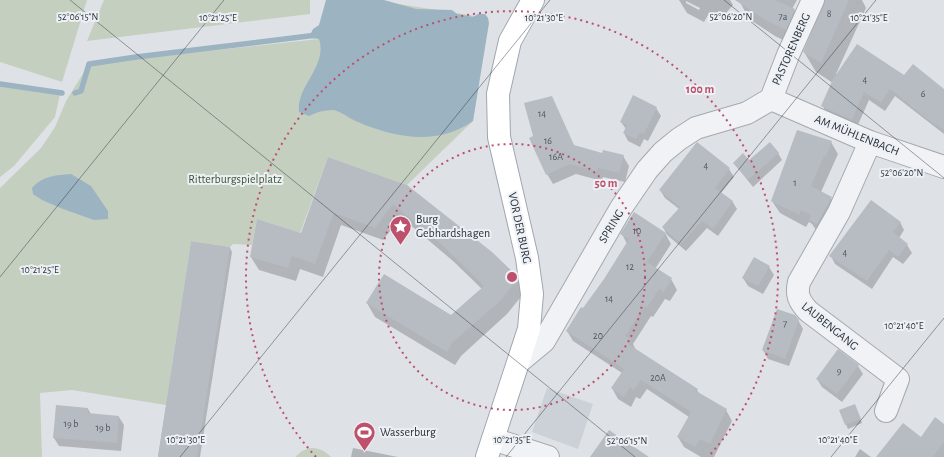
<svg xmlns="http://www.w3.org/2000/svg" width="944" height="457" font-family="'Alegreya Sans',sans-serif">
<rect width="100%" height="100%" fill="#dee2e6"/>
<path fill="#ccd1d7" d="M547 388 593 404 578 449 532 432Z"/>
<path fill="#c5cfc0" d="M0 0H87L62 82 0 62Z
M104 0H310V14L87 41Z
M327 0H373L488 18 473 121 407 185 328 157 300 233 257 219 252 245 233 244 230 247 191 241 166 405 72 390 40 393 42 457H0V188L41 148 55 127 66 101 89 64 319 39Z
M0 82 60 94 55 117 14 166 0 177Z
M310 448C319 448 324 450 331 457H295L302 451Z"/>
<path fill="#9cb3c2" d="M326 0H384L416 9 452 10 457 14 473 17 478 14H485L488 18 489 23 473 121C438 146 395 138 358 122 350 119 341 111 333 110 324 110 316 112 309 116L299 112C296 86 328 66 319 39L311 38 310 35 313 29 319 25Z
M71 174 91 186 108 211V219L94 220 63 209 42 200 33 194 32 188C42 176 56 175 71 174Z"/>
<path fill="#0003" fill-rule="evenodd" d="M679 0H730L733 5 726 13H716L714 18 708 15 704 22 687 13ZM686 1 700 8 699 10 686 3Z
M741 0H797L792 9 794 10 804 27 795 46 775 36 749 19 740 2Z
M826 0H862L866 8 836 74 904 77 944 90V134L895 96 885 111 869 100 857 127 827 115 823 106 833 83 816 72 804 52Z
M656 108 661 116 648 141 644 139 640 147 628 141 624 133 626 129 621 122Z
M535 136 603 154 623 156 629 166 625 182 603 177 602 181 576 174 553 184 547 174Z
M831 142 838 154 821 192 831 198 838 210 818 233 812 224 809 222 806 227 780 213 772 201Z
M697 144 729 169 734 177 721 193 732 201 737 209 718 236 707 228 686 251 667 235 663 227 679 209 665 198 660 190Z
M778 153 782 160 753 187 734 163 749 162Z
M329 158 516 277 524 293 507 314 461 356 455 365 375 317 367 303 451 316 482 289 453 261 401 217 383 240 341 225 323 277 300 269 296 281 259 270 251 257 302 234Z
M900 222 904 230 899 238 907 245 912 253 903 264 893 257 872 289 835 264 831 256Z
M665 233 671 244 655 269 671 279 677 290 670 301 665 299 653 317 651 316 633 344 636 350 697 390 700 395 726 410 732 421 714 457H701L684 447 678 437 689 417 647 389 640 399 636 397 631 407 618 399 612 388 622 373 573 341 567 331 605 280 627 244 622 234Z
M192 242 230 248 232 252 200 457H158Z
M769 267 774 275 763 294 748 286 743 278Z
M798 320 803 329 789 366 768 359 763 350Z
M858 366 863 374 842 402 822 387 817 379Z
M88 409 91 414 119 417 124 425 121 451 59 446 54 438Z
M856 409 862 423 848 429 840 411Z
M944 425V457H878L921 438Z
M353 448 398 457H351Z
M860 449 871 457H855Z"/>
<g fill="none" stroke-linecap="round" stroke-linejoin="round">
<path stroke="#9cb3c2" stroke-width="5.5" d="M0 84 62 93
M75 93 81 91 89 64 136 57 317 35"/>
</g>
<path fill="#b6bcc2" d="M735 0H775L795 9 786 30 765 20Z
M825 0H849L821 63 803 52Z
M857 44 904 75 913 64 944 89V130L927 119 890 89 881 103 864 92 852 120 821 106 833 79Z
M633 95 657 107 644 134 640 132 636 139 623 133 627 125 620 122Z
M552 96 574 145 602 153 603 150 624 155 619 173 598 168 597 171 570 164 546 175 529 138 533 136 524 103Z
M797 130 832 141 826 157 824 156 811 186 832 197 817 224 809 220 811 215 801 210 799 215 771 201Z
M697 142 730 168 715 188 733 201 713 229 702 221 681 244 662 227 680 207 659 190Z
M770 142 779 153 748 180 733 163 743 153 749 160Z
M328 157 407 185 492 252 517 276V280L500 301 453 342 447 352 366 303 384 274 451 315 484 286 444 247 393 204 375 228 334 213 315 264 292 256 288 268 250 257 257 219 301 233Z
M871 200 901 222 893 232 908 244 898 257 889 250 867 281 829 256Z
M634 212 666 233 647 262 672 278 664 292 659 289 647 308 645 306 625 336 631 339 628 344 698 389 696 391 727 409 710 444 700 439 695 447 677 437 691 412 641 380 634 390 630 387 624 397 611 388 624 369 566 331 581 307 583 308 604 279 629 239 620 234Z
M191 241 230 247 197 457H158Z
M754 257 770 266 758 286 742 278Z
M777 309 795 315 799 320 785 359 762 350Z
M838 349 859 365 837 394 816 379Z
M855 404 861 419 845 425 839 410Z
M56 405 88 408V413L119 416 117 443 53 438Z
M935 417 944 424V442L933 457H876L903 423 921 437Z
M609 430 649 457H590Z"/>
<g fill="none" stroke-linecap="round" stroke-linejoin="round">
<defs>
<path id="minor" d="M771 99 870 142 944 167
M771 99 788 55 813 0
M870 142 839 212 799 282C796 295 799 301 808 311L898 379 886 411
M520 361 544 341 621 208 647 170 663 152 679 139 696 128 747 113 771 99
M493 439 548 457"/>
<path id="major" d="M487 457 529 329 532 294 527 258 499 137 498 94 510 41 533 0"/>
</defs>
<use href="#minor" stroke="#a4a9af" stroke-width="24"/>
<use href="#major" stroke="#9fa7b0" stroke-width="24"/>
<use href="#minor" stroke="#f0f2f5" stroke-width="22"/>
<use href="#major" stroke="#fff" stroke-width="22"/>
</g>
<path fill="none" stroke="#29313b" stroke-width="1" stroke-opacity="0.45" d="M70 0 635 457M724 0 944 178M0 277 224 0M180 457 550 0M506 457 876 0M831 457 944 318"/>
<g fill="none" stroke="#be506c" stroke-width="2" stroke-dasharray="2 4">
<circle cx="512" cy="277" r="133"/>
<path d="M316 457A266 266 0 1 1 708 457"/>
</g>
<defs>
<symbol id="sight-pin" viewBox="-11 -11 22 30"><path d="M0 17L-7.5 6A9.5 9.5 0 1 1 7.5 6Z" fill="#be506c" stroke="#edf0f4"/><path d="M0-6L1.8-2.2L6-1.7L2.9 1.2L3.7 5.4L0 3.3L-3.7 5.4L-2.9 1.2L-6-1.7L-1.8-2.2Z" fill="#fff"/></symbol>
<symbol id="stadium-pin" viewBox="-11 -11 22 30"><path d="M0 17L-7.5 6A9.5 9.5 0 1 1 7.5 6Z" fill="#be506c" stroke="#edf0f4"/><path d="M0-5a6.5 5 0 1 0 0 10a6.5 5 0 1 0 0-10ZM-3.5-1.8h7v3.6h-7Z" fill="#fff"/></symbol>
</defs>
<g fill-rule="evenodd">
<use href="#sight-pin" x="388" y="214" width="25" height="34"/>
<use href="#stadium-pin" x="352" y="420" width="25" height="34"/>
</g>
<g text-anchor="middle" stroke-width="4" stroke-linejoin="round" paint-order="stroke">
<g font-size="10" fill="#4c545d">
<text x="829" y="17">8</text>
<text x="783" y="20">7a</text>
<text x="865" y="83">4</text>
<text x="923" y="97">6</text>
<text x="542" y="117">14</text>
<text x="548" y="144">16</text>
<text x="556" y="160">16A</text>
<text x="706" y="169">4</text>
<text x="795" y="186">1</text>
<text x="637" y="234">10</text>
<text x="845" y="256">4</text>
<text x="630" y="270">12</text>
<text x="609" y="302">14</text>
<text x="785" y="327">7</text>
<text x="598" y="339">20</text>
<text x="839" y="374">9</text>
<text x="658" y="381">20A</text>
<text x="71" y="427">19 b</text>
<text x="103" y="431">19 b</text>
</g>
<g font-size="12" fill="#29313b" stroke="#edf0f4">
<text transform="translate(791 49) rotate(-66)" y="4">PASTORENBERG</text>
<text transform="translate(857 135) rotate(22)" y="4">AM MÜHLENBACH</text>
<text transform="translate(611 226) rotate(-59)" y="4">SPRING</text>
<text transform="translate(520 228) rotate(78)" y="4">VOR DER BURG</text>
<text transform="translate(830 326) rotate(39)" y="4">LAUBENGANG</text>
</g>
<g font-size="12" fill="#405538" stroke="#edf0f4">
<text x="235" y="183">Ritterburgspielplatz</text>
</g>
<g font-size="12" fill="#29313b" stroke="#edf0f4" text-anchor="start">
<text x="416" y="223">Burg<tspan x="416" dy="14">Gebhardshagen</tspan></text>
<text x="380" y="436">Wasserburg</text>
</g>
</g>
<g font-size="10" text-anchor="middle" fill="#29313b" stroke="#edf0f4" stroke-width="4" stroke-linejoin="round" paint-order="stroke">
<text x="78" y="20">52°06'15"N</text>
<text x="731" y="20">52°06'20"N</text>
<text x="218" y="21">10°21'25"E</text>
<text x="544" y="21">10°21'30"E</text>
<text x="869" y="21">10°21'35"E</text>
<text x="902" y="176">52°06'20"N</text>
<text x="40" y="273">10°21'25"E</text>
<text x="904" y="329">10°21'40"E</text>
<text x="186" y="443">10°21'30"E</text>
<text x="512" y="443">10°21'35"E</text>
<text x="838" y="443">10°21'40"E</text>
<text x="627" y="444">52°06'15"N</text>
</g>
<circle cx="512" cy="277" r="6" fill="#be506c" stroke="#edf0f4" stroke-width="2"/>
<g font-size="12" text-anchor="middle" font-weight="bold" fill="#be506c" stroke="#edf0f4" stroke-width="4" stroke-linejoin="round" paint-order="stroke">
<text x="700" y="93">100 m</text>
<text x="606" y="187">50 m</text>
</g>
</svg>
